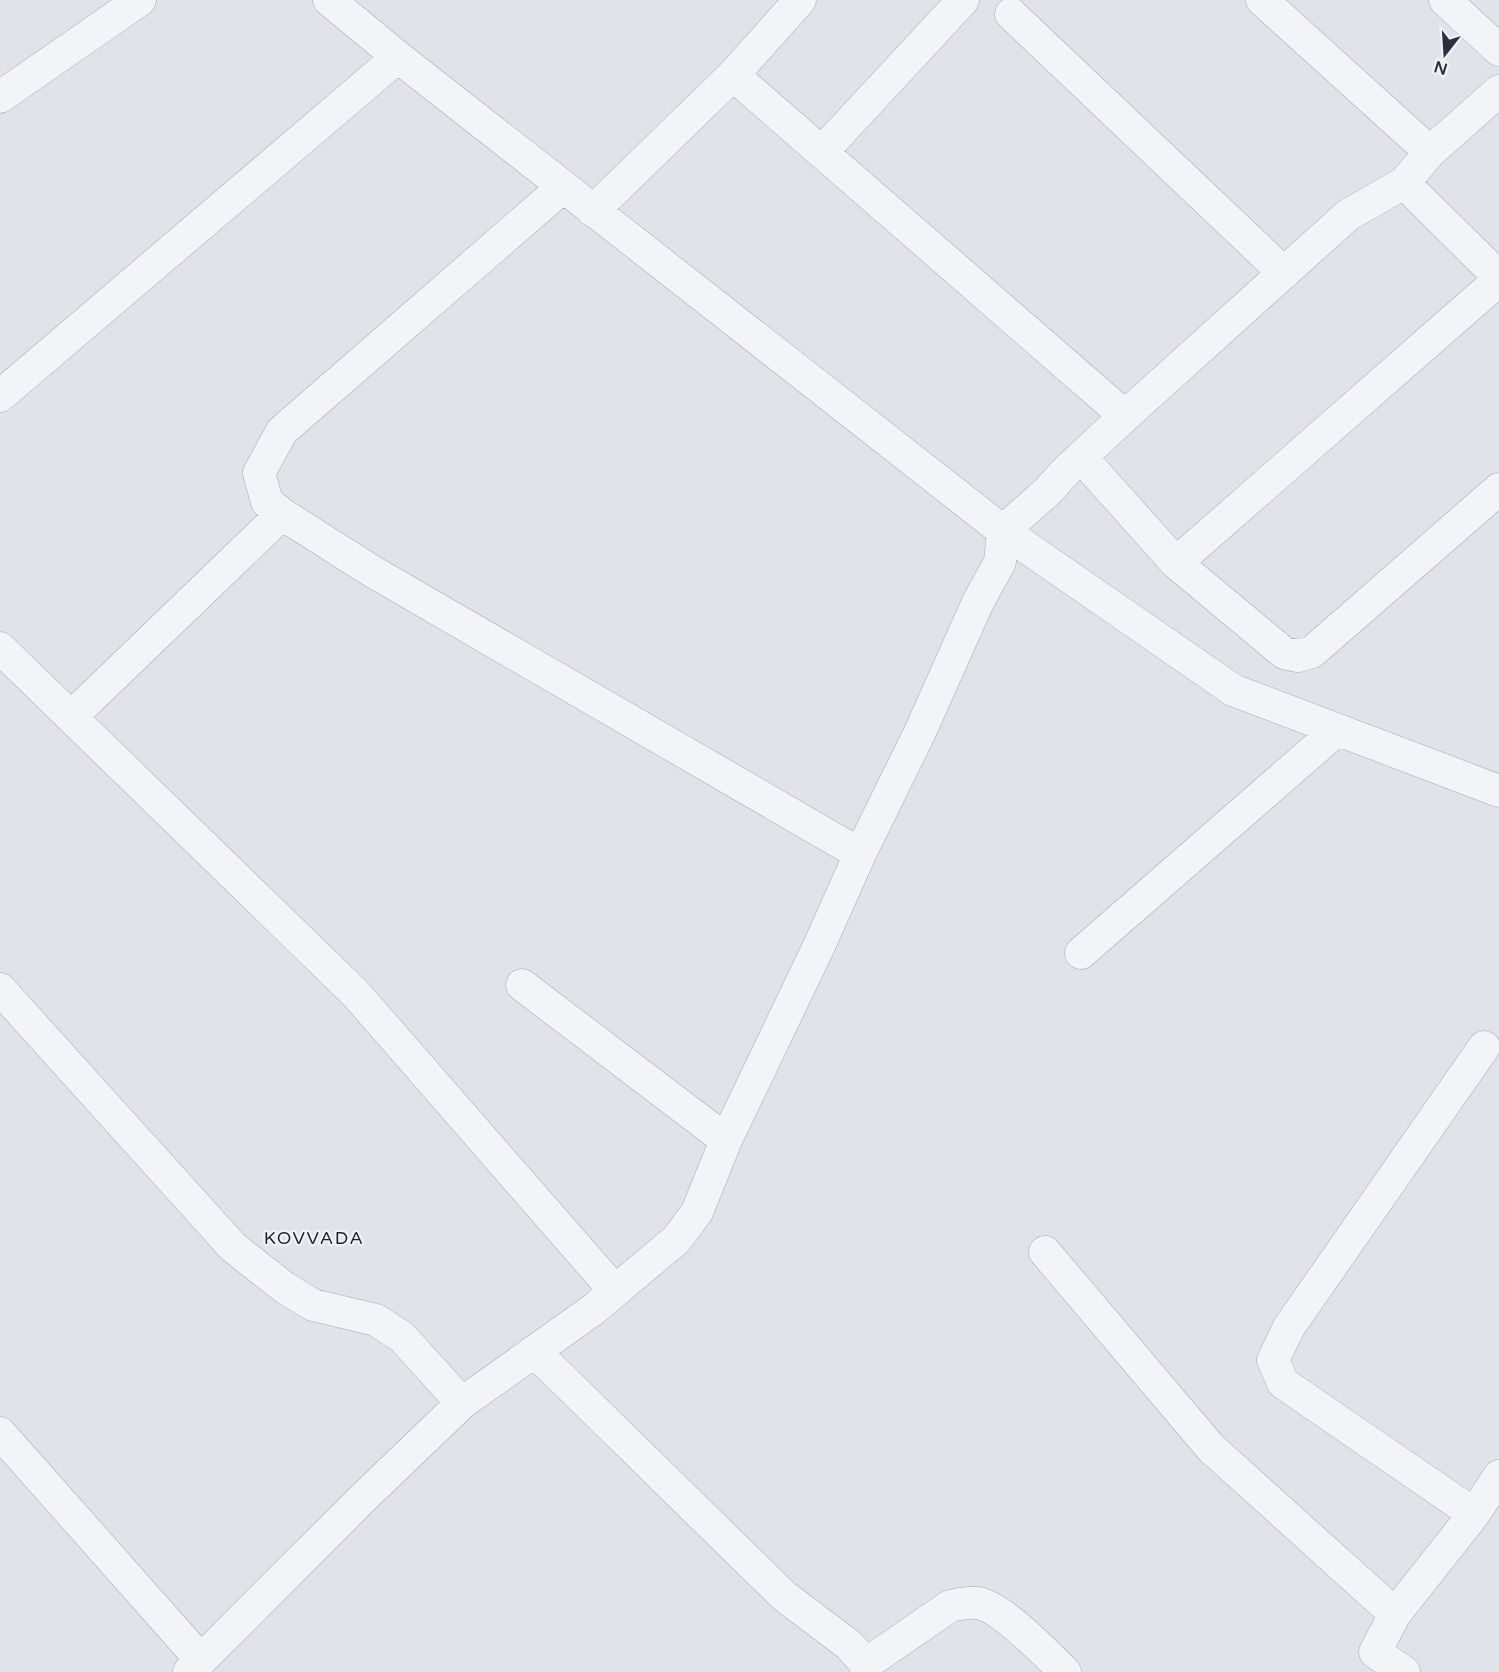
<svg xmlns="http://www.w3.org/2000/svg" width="1499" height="1672" font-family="'Varela Round',sans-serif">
<rect width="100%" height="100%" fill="#e0e3e9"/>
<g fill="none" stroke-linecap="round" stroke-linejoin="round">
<defs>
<path id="street" d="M329 0 398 57 1003 531 1233 690 1499 791
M1262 0 1430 152
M1445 0 1499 50
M1011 14 1284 273
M733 75 1125 416
M0 97 140 0
M822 152 963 0
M1404 183 1499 277
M563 187 282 431 259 473 267 502 282 514 370 570 860 854
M593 211 733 75 800 0
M0 396 398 57
M1082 458 1176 563 1499 280
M1176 563 1284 653 1298 656 1312 652 1499 489
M0 648 356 994 615 1291
M71 717 282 514
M1081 953 1337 730
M522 985 726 1140
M0 989 233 1247 285 1288 313 1305 376 1320 402 1337 462 1403
M1045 1252 1211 1448 1395 1614
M534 1351 784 1596 849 1645 866 1664V1672
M0 1433 201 1660
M1474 1514 1283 1383 1273 1360 1289 1327 1484 1047
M866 1664 950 1606C959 1604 969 1602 978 1603 1002 1607 1046 1654 1065 1672
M189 1672 363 1498 462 1403 594 1309 677 1239 697 1212 726 1140 819 946 860 854 920 732 978 602 1000 562 1003 531 1048 491 1064 473 1125 416 1348 215 1404 183 1430 152 1499 91
M1404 1672 1375 1652 1395 1614 1474 1514 1499 1476"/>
</defs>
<use href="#street" stroke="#a6aab3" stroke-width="33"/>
<use href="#street" stroke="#f3f4f7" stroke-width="32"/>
</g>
<g text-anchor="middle" stroke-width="4.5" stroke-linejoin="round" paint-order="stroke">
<g font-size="18" letter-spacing="1.5" fill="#1c2130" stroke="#f0f2f6">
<text x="314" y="1244">KOVVADA</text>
</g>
</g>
<g transform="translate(1445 54) rotate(197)" stroke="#f0f2f6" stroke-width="4.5" paint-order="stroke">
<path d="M0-4.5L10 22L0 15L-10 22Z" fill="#2a3040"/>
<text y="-9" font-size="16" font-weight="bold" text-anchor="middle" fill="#2a3040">N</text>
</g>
</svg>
